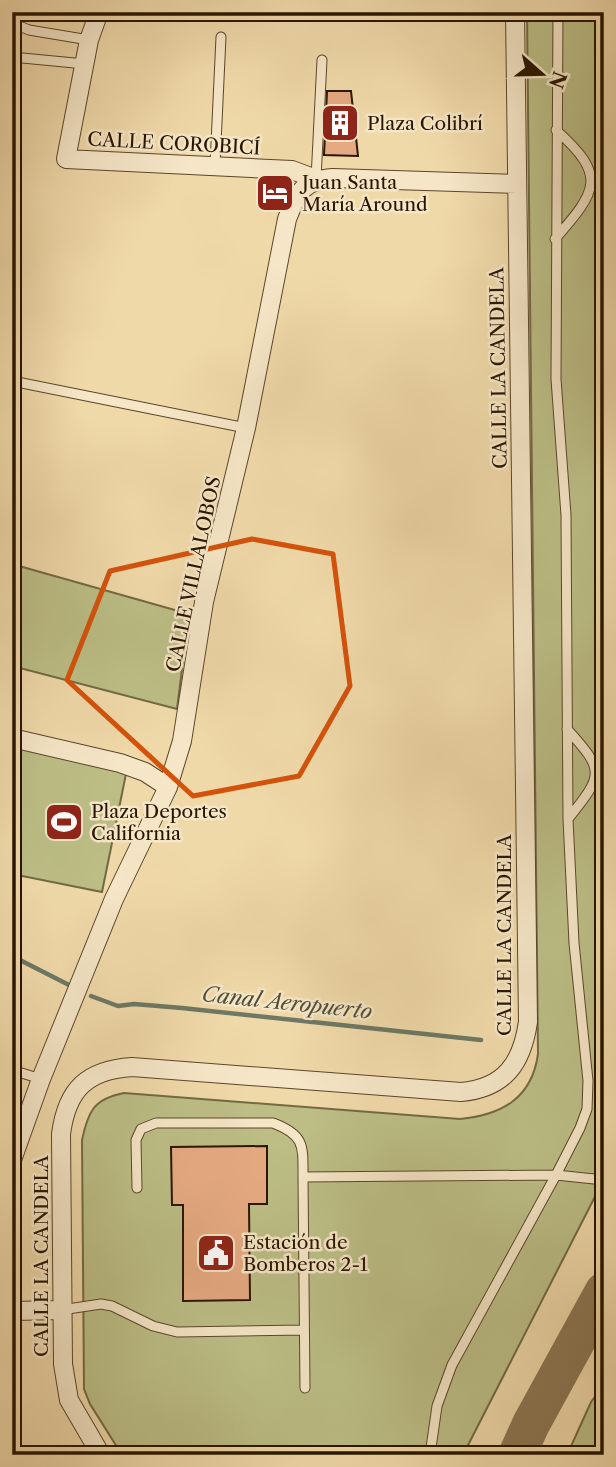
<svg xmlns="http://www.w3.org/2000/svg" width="616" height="1467" font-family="'Libre Caslon Text',serif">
<rect width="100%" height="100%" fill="#f0d9a9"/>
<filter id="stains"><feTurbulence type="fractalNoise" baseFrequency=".00286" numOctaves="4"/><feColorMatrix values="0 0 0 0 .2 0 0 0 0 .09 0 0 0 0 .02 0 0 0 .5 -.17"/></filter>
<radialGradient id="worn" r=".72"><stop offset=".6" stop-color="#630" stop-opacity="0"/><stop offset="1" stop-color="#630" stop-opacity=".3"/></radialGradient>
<path fill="#bcbe86" stroke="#726a43" stroke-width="2" d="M527 12H604V1179L463 1455H122L90 1404 84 1389 82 1140C88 1112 93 1099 124 1093L460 1119C502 1115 532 1098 538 1054Z
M12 564 189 614 177 709 12 666Z
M12 746 127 769 102 892 12 874Z
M604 1385V1455H567L591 1402Z"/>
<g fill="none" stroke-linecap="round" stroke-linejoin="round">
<path stroke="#6d7865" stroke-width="4.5" d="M12 956 71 986
M91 996 118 1006 134 1004 182 1008 481 1040"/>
<path stroke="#8c7754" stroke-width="38" d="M517 1455 531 1424 604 1291"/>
</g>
<path fill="#e6aa82" stroke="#291500" stroke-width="2" d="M327 91H351L358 156 324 155Z
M267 1146V1204H249L250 1300 183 1301V1205H172L171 1147Z"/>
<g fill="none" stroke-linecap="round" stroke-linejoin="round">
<defs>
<path id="lane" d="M12 23 29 30 89 40
M12 57 85 64
M215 165 221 37
M316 179 322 60
M555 239C597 191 608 176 556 130
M12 381 246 428
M567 729C605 771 604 774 568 819
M12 1070 41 1079
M137 1188 136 1140 141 1129 156 1123H273C305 1135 303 1146 303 1177
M61 1310 101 1304 112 1306 153 1326 177 1332 304 1330
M305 1388 303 1177 556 1175 604 1180
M430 1455 437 1406 452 1365 556 1175 580 1128 587 1109 588 1081 574 943 568 819 566 515 556 379 558 12"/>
<path id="street" d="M99 12 89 40 66 159 292 170 316 179
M12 738 120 763 145 772 168 787
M12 1160 41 1079 114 899 168 787 182 741 204 602 246 428 287 219C297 193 303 180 333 178L517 184
M12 1311 61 1310
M101 1455 69 1400 63 1364 61 1134C67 1089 87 1070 132 1067L461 1092C505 1088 522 1063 528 1022L515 12"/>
</defs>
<use href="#lane" stroke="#5b462a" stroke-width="11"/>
<use href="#street" stroke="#5b462a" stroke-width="20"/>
<use href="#lane" stroke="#f5e6c7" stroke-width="9"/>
<use href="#street" stroke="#f5e6c7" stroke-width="18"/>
</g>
<path fill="none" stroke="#d5520b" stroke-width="5" stroke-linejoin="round" d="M252 539 333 554 350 686 299 776 193 796 67 680 110 571Z"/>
<defs>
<symbol id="building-square" viewBox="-11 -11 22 22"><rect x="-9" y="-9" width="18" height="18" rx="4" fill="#8f2418" stroke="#f5e6c7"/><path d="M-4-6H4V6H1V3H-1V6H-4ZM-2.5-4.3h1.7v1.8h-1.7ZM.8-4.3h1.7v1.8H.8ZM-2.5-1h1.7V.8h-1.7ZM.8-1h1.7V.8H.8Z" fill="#fff"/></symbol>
<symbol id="hotel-square" viewBox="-11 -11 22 22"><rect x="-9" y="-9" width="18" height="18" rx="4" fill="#8f2418" stroke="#f5e6c7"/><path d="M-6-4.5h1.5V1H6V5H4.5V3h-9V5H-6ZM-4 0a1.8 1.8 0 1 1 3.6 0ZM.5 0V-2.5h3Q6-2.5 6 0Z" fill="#fff"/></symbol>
<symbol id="stadium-square" viewBox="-11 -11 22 22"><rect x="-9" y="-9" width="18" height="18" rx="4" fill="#8f2418" stroke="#f5e6c7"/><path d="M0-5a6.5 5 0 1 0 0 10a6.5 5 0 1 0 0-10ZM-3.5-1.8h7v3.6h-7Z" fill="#fff"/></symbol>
<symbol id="civic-square" viewBox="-11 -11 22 22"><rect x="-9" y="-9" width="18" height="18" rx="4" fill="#8f2418" stroke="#f5e6c7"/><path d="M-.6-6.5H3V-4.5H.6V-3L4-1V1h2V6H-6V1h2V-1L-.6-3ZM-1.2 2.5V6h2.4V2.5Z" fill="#fff"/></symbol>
</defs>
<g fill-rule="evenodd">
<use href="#building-square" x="318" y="101" width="44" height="44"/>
<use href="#hotel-square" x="253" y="171" width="44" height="44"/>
<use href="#stadium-square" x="42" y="800" width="44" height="44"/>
<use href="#civic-square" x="194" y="1231" width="44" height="44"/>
</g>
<g text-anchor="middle" stroke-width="5" stroke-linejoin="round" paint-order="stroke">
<g font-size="19" fill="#291500" stroke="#f5e6c7" text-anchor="start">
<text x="367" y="130">Plaza Colibrí</text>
<text x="302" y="189">Juan Santa<tspan x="302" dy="22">María Around</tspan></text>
<text x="91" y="818">Plaza Deportes<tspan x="91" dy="22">California</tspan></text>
<text x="243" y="1249">Estación de<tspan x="243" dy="22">Bomberos 2-1</tspan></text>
</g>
<g font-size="19" fill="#291500" stroke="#f5e6c7">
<text transform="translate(174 143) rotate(3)" y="7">CALLE COROBICÍ</text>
<text transform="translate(498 368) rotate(-91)" y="7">CALLE LA CANDELA</text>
<text transform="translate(193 574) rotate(-78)" y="7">CALLE VILLALOBOS</text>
<text transform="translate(504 935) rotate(-90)" y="7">CALLE LA CANDELA</text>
<text transform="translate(41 1256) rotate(-90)" y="7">CALLE LA CANDELA</text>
</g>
<g font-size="21" font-style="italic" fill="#514f3b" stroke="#f5e6c7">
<text transform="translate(287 1003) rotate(6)" y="7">Canal Aeropuerto</text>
</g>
</g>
<rect width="616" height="1467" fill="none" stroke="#f0d9a9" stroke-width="42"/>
<rect x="14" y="14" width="588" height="1439" fill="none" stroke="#291500" stroke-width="3.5"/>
<rect x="21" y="21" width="574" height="1425" fill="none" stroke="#291500" stroke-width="2"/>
<g transform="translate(542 74) rotate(110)" stroke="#f5e6c7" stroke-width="5" paint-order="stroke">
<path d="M0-5L12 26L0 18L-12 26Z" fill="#291500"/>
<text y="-10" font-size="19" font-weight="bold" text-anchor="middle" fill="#291500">N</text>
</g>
<rect width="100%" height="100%" filter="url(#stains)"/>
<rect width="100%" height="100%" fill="url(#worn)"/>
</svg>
